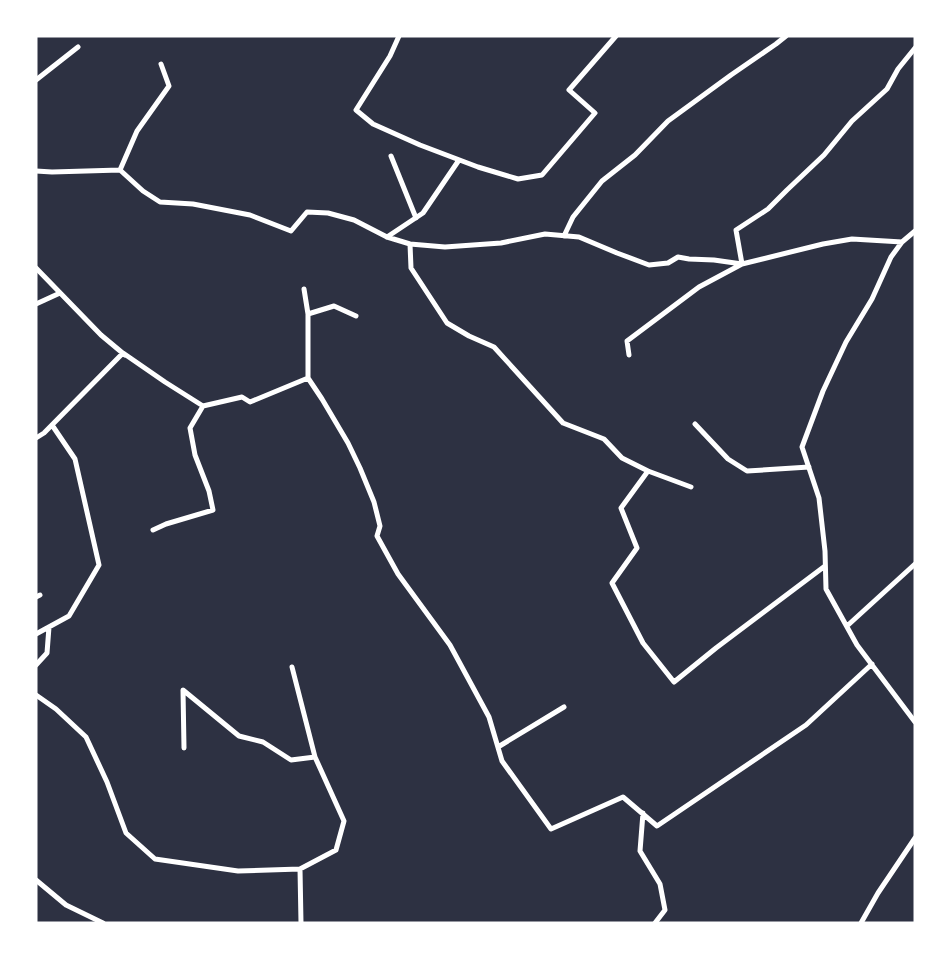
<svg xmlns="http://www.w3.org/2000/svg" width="951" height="959" font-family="Roboto,sans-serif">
<rect width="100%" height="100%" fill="#2d3142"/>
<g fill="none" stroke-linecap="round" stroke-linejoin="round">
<path stroke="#fff" stroke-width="5" d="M399 36 390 56 356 110 373 124 420 145 478 167 518 179 542 175 595 113 569 90 616 36
M36 80 78 47
M391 156 416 218
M120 170 137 131 169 86 161 64
M36 171 52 172 120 170 143 191 160 202 193 204 250 215 291 231 307 212 328 213 354 220 387 237 410 244 445 247 501 243 545 234 579 237 617 253 649 265 668 263 678 257 689 259 714 260 742 264 823 244 852 239 902 242 915 231
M564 236 573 217 602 181 635 155 668 121 731 75 776 44 786 36
M387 237 423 213 459 160
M902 242 891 257 872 299 846 342 823 391 802 447 819 498 825 551 826 589 857 645 915 722
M410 244 411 268 447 323 469 336 494 347 563 423 604 439 622 458 648 471
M36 268 101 335 125 355
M304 289 308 314
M36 304 60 293
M356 316 334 306 308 314V378L322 399 348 443 360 468 374 502 380 526 377 536 398 574 450 645 489 717 502 761 551 829 623 797 657 826 806 725 872 664
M629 355 627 341 699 287 742 264 736 230 768 209 787 190 824 155 852 121 887 89 898 69 915 48
M695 424 728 459 747 471 809 467
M36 438 44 433 123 353 165 382 203 406
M691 487 648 471 621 508 637 548 612 583 643 643 674 682 716 648 825 566
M153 530 166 524 213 510 209 491 195 455 190 428 203 406 242 397 250 402 308 378
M36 597 40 595
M847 626 915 564
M36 634 69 616 99 565 75 459 52 425
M36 665 47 653 49 627
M292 667 315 757 344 821 336 850 300 869
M36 695 56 709 86 737 107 782 126 833 155 859 238 871 300 869 301 923
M498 747 564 707
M184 748 183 690 239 736 263 742 291 760 315 757
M643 813 640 851 660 884 665 910 655 923
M36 880 66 905 103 923
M861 923 878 893 915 838"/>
</g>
<rect width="951" height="959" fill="none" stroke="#ffffff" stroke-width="75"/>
</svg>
